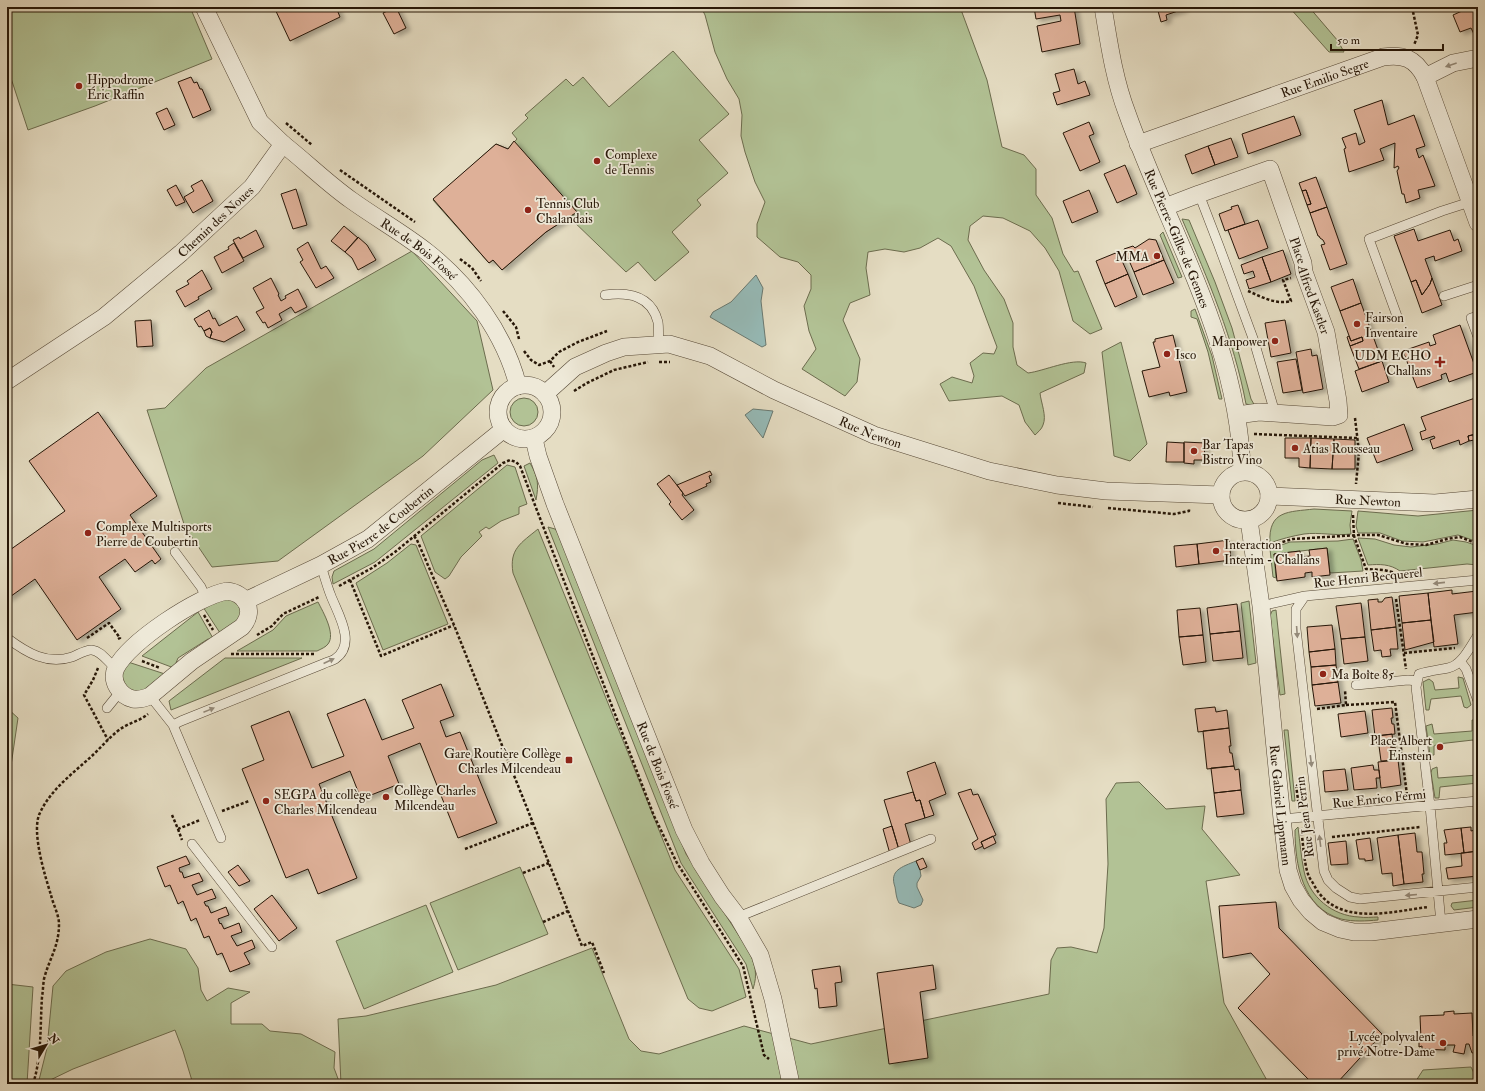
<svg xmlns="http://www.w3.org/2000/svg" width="1485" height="1091" font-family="'IM FELL Double Pica',serif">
<defs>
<filter id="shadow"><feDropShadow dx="4.5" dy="2.5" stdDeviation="2" flood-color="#0004"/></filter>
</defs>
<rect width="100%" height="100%" fill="#e5ddc3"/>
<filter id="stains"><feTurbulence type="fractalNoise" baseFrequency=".005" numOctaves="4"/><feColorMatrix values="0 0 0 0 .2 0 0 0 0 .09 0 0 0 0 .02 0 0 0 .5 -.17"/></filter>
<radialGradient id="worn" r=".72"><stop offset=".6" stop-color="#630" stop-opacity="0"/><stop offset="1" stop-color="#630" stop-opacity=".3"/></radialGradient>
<path fill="#b2c295" stroke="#6c6c4e" d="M7 7H190L212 59 95 106 28 130 7 66Z
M701 7H960L987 80 1002 147 1024 155 1036 169V195L1052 218 1063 254 1074 272 1078 271 1102 329 1090 334 1073 321 1059 271 1045 248 1030 231 1003 218 983 216 970 226 968 240 984 270 1004 299 1013 323V347L1017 365 1028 373C1044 371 1072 358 1086 363L1084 373 1040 393C1041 403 1047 416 1043 425 1042 429 1037 433 1035 435L1025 422 1019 405 1002 396 949 401 940 384 952 377 972 383 974 376 970 363 983 353 994 354 997 347 974 286 951 246 938 238 920 248 904 252 885 249 868 252 866 268 870 295 850 303 843 320 860 359 857 382 845 396 802 369 816 349 809 331 804 306 811 289V275L798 262 780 257 757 237V224L765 202 755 182 745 152 741 136 742 115 739 99 727 79 715 52 705 15Z
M1289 7H1309L1338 41 1344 52H1329Z
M673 51 729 114 699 140 728 173 697 200 701 205 672 232 689 252 655 281 638 262 626 272 569 217 546 232 502 270 493 260 489 263 433 200 496 144 508 149 517 139 512 133 528 118 525 115 566 79 573 86 583 77 609 107Z
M1182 219 1189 220 1215 282 1232 328 1251 399 1255 406 1246 404C1234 340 1208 279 1182 219Z
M1163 232 1182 277 1178 278 1160 235Z
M412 251 477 321 493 390 423 456 278 561 212 567 185 527 147 410 165 408 206 368Z
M1195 309 1212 356 1222 399H1219L1208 352 1197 319 1191 317V311Z
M1121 342 1147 444 1130 461 1114 456 1102 352Z
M510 412a14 14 0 1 1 28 0a14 14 0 1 1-28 0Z
M494 455 498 463 375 562 333 584 332 577 334 571 374 549 482 460Z
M530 463C538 477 539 484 536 500L524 466Z
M507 465 515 467 527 504 519 507V514L501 521 489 529 486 527 479 532 482 536 461 557 449 576 445 579 435 572 421 536Z
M1314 509 1352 511 1350 525 1351 534C1335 536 1319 532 1304 534 1292 536 1281 539 1270 543 1268 510 1289 512 1314 509Z
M1478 510V542L1458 535 1423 542 1402 541 1380 533H1358L1356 526 1358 511 1418 516Z
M548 527 555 529 560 535 686 854 749 951C755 965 758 974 753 989L746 964 681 863Z
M538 529 675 870 739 969 746 997 712 1011 699 1008 688 999 513 573C509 549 521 543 538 529Z
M1358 538 1375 539 1394 545 1411 547 1437 544 1453 540 1466 542 1478 546V565L1467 564 1400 571C1390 564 1380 564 1368 565Z
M1353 539 1361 560 1363 571 1330 573 1327 548 1274 554 1276 578 1273 577 1270 549 1290 542 1338 541Z
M411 544 416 545 448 624 383 650 356 583 387 563Z
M223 595 236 600 243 616 222 636 203 607Z
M1249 601 1256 663 1248 665 1241 603Z
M318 602C323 612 336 634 328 644 326 647 321 649 317 651H237L273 630 286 616Z
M1276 610 1285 694 1280 695 1270 616 1272 611Z
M198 612 214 640 208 639 178 658 174 668 142 656Z
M225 658H302L171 710 169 701Z
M128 662 168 675 146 691 134 694 125 689 120 673Z
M1458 677 1463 678 1471 705 1467 708 1464 707 1461 696 1431 699 1429 710H1426L1423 682 1429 679 1433 682 1435 690 1459 688Z
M7 708 18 718 7 793Z
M1472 720H1477L1478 722V750L1473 740 1438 744 1434 746V755H1430L1426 726 1432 724 1434 734 1472 731Z
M1284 730H1288L1295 801H1292Z
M1437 767 1438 778 1478 775V783L1440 787 1439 798H1435L1431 773 1432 769Z
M1139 782 1166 809 1205 806 1202 829 1240 875 1206 881 1224 1003 1269 1084H341L338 1019 366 1016 496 985 592 948 629 1039 641 1051 659 1054 744 1026 811 1044 1049 994 1051 960 1057 948 1071 947 1097 953 1104 928 1108 864 1106 799 1116 783Z
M1298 827C1300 842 1301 857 1304 871 1309 897 1333 916 1359 917 1365 918 1372 917 1378 917V920C1366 921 1354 922 1341 919 1302 908 1295 864 1295 830Z
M520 867 548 934 458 970 430 903Z
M1478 900V907L1454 910 1451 906 1452 903Z
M426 905 453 972 364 1009 336 941Z
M150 939 186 949 198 968 201 990 207 1001 228 988 250 992 231 1003V1024H262L270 1031 301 1034 335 1052 334 1068 340 1084H193L183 1051 175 1030 73 1069 42 1084H38L47 1048 53 986 66 971 106 952Z
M7 984 33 987 27 1084H7Z
M1471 1067 1478 1081V1084H1414L1423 1070Z"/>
<path fill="#96bbb8" stroke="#697971" d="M756 275 763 288 761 301 766 345 762 347 710 317 713 312 731 302Z
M753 409 773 411 763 438 745 415Z
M916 861 920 870 921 876 917 883V887L923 900 921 905 914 908 899 903C896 898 896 892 895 887 889 870 902 867 916 861Z"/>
<path fill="#deb098" stroke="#261607" filter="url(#shadow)" d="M274 7H336L340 17 290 41Z
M396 7 406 28 394 34 383 13Z
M1034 7H1074L1080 44 1042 52 1037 26 1061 21 1060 15 1036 19Z
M1157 7H1183L1184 9 1166 15 1167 20 1161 22Z
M1461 7H1478V33L1474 34 1471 28 1460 32 1453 15 1462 11Z
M1074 69 1078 84 1085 81 1090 95 1057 105 1053 93 1060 91 1055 74Z
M191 77 194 83 197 82 200 89H202L211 110 193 118 178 82Z
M1382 100 1388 125 1414 115 1425 146 1416 149 1419 158 1423 155 1435 186 1418 190 1420 198 1406 203 1404 194H1402L1397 171 1399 168 1398 166 1394 168 1395 143 1380 149 1384 160 1349 172 1344 149 1346 148 1342 138 1356 133 1359 145 1365 142 1354 110Z
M167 108 175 125 164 130 156 113Z
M1294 116 1301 135 1248 154 1242 134Z
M1089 122 1094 134 1089 136 1100 162 1080 171 1063 133Z
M1231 138 1238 157 1215 165 1208 146Z
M514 141 577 212 546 232 502 270 493 260 489 263 433 199 496 144 508 149Z
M1208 146 1215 165 1192 174 1185 155Z
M1125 165 1137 194 1117 203 1104 174Z
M1316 177 1327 207 1310 213 1307 205 1311 204 1306 190 1302 191 1299 183Z
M202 180 213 201 193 213 184 197 194 191 191 186Z
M176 185 185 202 176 206 167 190Z
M296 189 307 225 293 229 281 194Z
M1089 190 1098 212 1072 223 1063 201Z
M1306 190 1311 204 1307 205 1302 191Z
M1238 205 1245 224 1225 231 1219 214 1232 209 1231 207Z
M1327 207 1347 264 1330 270 1321 245 1325 244 1323 240 1320 238 1319 236H1318L1310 213Z
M1258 220 1268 248 1239 259 1228 230Z
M344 226 358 238 345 252 331 241Z
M1414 229 1418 241 1450 230 1454 241 1458 239 1462 251 1435 261 1434 256 1425 259 1432 278 1430 284 1422 295 1416 280 1411 282 1394 236Z
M256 230 264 247 243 258 233 240 239 237 240 239Z
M358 237 367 245 376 260 358 270 352 258 345 252Z
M1149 239 1156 240 1164 260 1134 272 1124 249 1133 246 1135 248Z
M308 242 321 269 326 266 334 278 316 288 300 262 303 260 297 249Z
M234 243 244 261 222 273 214 257 229 249 228 247Z
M1283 250 1291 274 1271 282 1262 257Z
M1118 252 1128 274 1105 284 1096 261Z
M1262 257 1271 282 1249 289 1246 280 1255 277 1253 271 1244 274 1241 265Z
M1164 260 1174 283 1143 295 1134 272Z
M202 270 212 289 198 297 199 299 185 307 176 291 189 284 187 281Z
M1128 274 1137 297 1115 307 1105 284Z
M271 278 279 294 278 295 281 301 286 298 285 296 298 289 307 307 295 313 291 307 279 314 282 320 268 328 265 322 263 323 256 312 264 308 253 288Z
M1432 278 1442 305 1422 313 1411 282 1416 280 1422 295 1430 284Z
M1353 279 1361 303 1340 311 1331 287Z
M1361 303 1382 361 1359 369 1350 346 1363 341 1362 337 1351 341 1340 311Z
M209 310 213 319 215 318 219 326 237 316 245 330 224 342 210 338 212 332 210 328 204 331 201 326 199 327 194 319Z
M151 320 153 346 137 347 135 321Z
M1285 320 1291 353 1271 357 1265 323Z
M1460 325 1477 372 1449 382 1446 373 1441 375 1442 379 1417 388 1403 351 1429 342 1430 346 1436 344 1433 335Z
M210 328 212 332 210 338 206 336 204 331Z
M1173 335 1187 392 1170 396 1169 392 1149 397 1142 371 1160 367 1153 342H1155V339Z
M1349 336 1351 341 1362 337 1363 341 1350 346 1347 337Z
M1311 349 1312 356 1317 355 1323 389 1303 393 1296 352Z
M1296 359 1302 390 1283 393 1277 362Z
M1382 361 1389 382 1362 392 1355 371Z
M1478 397V433L1468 436 1469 441 1460 445 1459 440 1433 449 1430 440 1435 438 1434 436 1422 440 1420 432 1426 430 1421 417Z
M98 412 157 496 130 515 161 559 155 564 152 560 135 572 125 559 99 577 121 609 77 640 35 579 7 599V552L65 511 29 461Z
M1404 424 1413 450 1377 463 1367 438Z
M1473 435 1474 440 1469 441 1468 436Z
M1285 438H1311L1310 468 1299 467V458H1285Z
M1311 438 1334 439 1332 469 1310 468Z
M1334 439 1355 440V469H1332Z
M1167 442 1184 443V462H1166Z
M1184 442 1205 443 1204 460H1194V464L1184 463Z
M710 471 712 475 709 476 711 482 706 484 707 486 685 496 677 485Z
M669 475 683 493 682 495 694 510 682 520 669 504 671 502 657 484Z
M1229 540 1231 560 1199 564 1197 544Z
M1197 544 1199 564 1176 567 1174 546Z
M1327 548 1330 575 1312 577V572L1305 573V577L1277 581 1274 554 1300 551 1301 557 1310 556 1309 550Z
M1452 590V594L1477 591 1478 612 1454 615 1458 644 1434 647 1428 593Z
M1428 593 1431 620 1402 623 1399 596Z
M1392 597 1396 627 1371 630 1368 600 1378 599V602H1382L1385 598Z
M1361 603 1365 637 1341 639 1336 606Z
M1237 604 1240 631 1210 634 1207 608Z
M1200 608 1203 635 1179 637 1177 610Z
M1431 620 1434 642 1405 650 1402 623Z
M1332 625 1335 649 1309 652 1307 627Z
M1396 627 1398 649H1390L1391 656 1382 657 1381 650 1374 651 1371 630Z
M1240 631 1243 658 1213 661 1210 634Z
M1203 635 1206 662 1183 665 1179 637Z
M1365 637 1368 661 1344 664 1341 639Z
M1335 649 1336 665 1311 667 1309 652Z
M1336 665 1338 682 1312 685 1311 667Z
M1338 682 1341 703 1315 706 1312 685Z
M441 684 454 716 440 721 446 737 460 732 497 823 458 838 420 743 388 756 399 784 361 799 350 771 319 784 357 878 318 894 308 869 286 878 242 769 264 760 251 726 289 711 312 768 344 756 327 714 365 699 382 740 414 728 402 700Z
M1215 707 1216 712 1227 710 1229 728 1198 732 1195 709Z
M1392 708 1393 718H1391L1392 724H1394L1395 734 1375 736 1372 710Z
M1365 711 1368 733 1341 737 1338 714Z
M1229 728 1231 746H1229L1230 753H1232L1234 766 1207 769 1203 731Z
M1392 734 1393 742 1390 743 1391 748 1395 747 1397 760 1381 761 1379 746H1377L1376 736Z
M1398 760 1401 785 1381 788 1378 762Z
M935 762 946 794 929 801 934 815 925 818 920 800 916 801 907 772Z
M1373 765 1374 770H1379L1380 778H1376L1377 788 1354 790 1351 768Z
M1234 766 1235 770 1239 769 1241 790 1214 793 1211 768Z
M1345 769 1348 790 1325 792 1323 771Z
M971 789 973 795 978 794 996 835 981 842 983 846 975 850 972 843 978 839 958 793Z
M1241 790 1244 814 1217 817 1214 793Z
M913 792 916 801 920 800 925 818 905 824 911 845 899 850 884 800Z
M892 826 899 850 890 854 883 829Z
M1471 827V831L1475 830 1474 828H1478V851L1464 853 1461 828Z
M1461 828 1464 853 1445 855 1444 843H1447L1444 830Z
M1415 833 1417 852H1422L1424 874H1422L1423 882 1404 884 1398 835Z
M1398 835 1404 884 1393 886 1392 873 1382 874 1377 838Z
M993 836 996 843 984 849 981 842Z
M1370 838 1373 860 1365 861V859H1359L1356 840Z
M1346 841 1348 864 1331 865 1328 843Z
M1478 851V876L1448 879 1446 868 1462 866 1461 853Z
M186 856 190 864 179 868 180 872H182L184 878 199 873 203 881 192 885 197 895 212 889 216 898 204 902 206 906H208L211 913 226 907 229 915 218 919 220 924 221 923 224 929 239 923 242 932 231 936 237 946 252 940 255 948 244 953 250 964 230 972 222 953 217 955 209 936 204 938 196 918 191 921 183 901 178 904 170 885 165 887 157 867Z
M923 858 927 867 920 870 916 861Z
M238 865 250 881 239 886 228 872Z
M272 895 297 928 279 941 254 909Z
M1276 902 1279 928 1382 1034 1336 1084H1313L1238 1008 1270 974 1251 953 1223 958 1219 906Z
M933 965 936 989 920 992 928 1058 889 1064 877 973Z
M840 966 842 982 835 983 837 1006 819 1008 817 988 815 989 812 970Z
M1454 1011V1014L1472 1013 1473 1036H1478V1052L1472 1053 1469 1044H1466L1464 1054 1453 1052 1455 1045H1445V1050L1422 1049V1046L1419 1047V1038L1421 1039 1420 1016 1444 1015V1012Z"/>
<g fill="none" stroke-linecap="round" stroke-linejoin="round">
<defs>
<path id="lane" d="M1199 194 1219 246 1254 341 1275 413
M605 295C628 292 651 295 658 322 659 328 658 337 659 344
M1444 296 1478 285
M1397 316 1369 239 1442 211 1470 202
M1478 316 1471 318 1478 337
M175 552 201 587 206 598
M1305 596 1296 609V629L1324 871 1328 880 1336 888 1350 897 1360 899 1478 887
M1261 606 1305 596 1478 580
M7 638C27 653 47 665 72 657 78 655 86 649 92 650 102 651 108 663 116 668
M1460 661 1466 669 1478 701
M1356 685 1408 680 1417 681
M150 696 173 725 221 838
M107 708 120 692
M173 725 181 721 323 664C327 662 332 661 335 659 357 644 338 614 331 596 327 586 324 575 321 565
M1282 819 1478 801
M192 844 272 947
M738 917 931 839
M1441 923 1430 806 1416 687 1419 674C1429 671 1438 670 1448 668 1462 665 1470 647 1478 635"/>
<g id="street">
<path id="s1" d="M1103 7C1109 43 1114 79 1127 113 1169 232 1239 343 1242 472"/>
<path d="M1425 77 1453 63 1478 58"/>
<path id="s2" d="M283 144C306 162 327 183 351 200 376 218 403 233 427 252 469 285 505 334 518 386"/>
<path id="s3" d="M1138 144 1383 57C1403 54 1415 58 1425 77L1478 223"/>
<path id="s4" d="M1165 207 1199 194 1270 169 1303 263 1304 272 1326 332 1338 401 1339 415 1333 417 1259 412 1237 415"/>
<path id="s5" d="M7 381 104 317 181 253 252 187 283 144 260 122 204 7"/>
<circle cx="525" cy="412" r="27"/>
<path id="s6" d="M545 394 575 367 606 353 624 347 669 344 710 356 774 390 874 435 989 471 1057 485 1106 491 1221 495"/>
<path id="s7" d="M534 439 538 456 555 504 684 830 701 863 722 896 738 917 760 955 773 999 791 1084"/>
<circle cx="1245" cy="496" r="24"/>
<path id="s8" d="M1269 496 1435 503 1478 499"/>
<path id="s9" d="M1249 520 1261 606 1282 819 1288 870 1293 886 1301 900 1311 912 1323 922 1340 929 1354 932H1371L1478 919"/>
<path d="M227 591C246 593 256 611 242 627L192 661 150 696C145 698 139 700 133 699 120 696 110 681 116 668 129 642 198 596 227 591Z"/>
<path id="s10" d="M245 601 321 565 368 539 504 429"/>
</g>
</defs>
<use href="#lane" stroke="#564836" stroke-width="10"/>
<use href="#street" stroke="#564836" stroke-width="18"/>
<path stroke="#261607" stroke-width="2.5" stroke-dasharray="3 2" stroke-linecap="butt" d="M1412 7 1418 35 1414 45
M286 123 312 145
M340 170 415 222
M460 259 472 268 481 281
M1248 291C1262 297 1276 305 1291 301L1283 280 1291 278
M503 311 516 327 519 339
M524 351 531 360 539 365 550 361 559 352 578 342 607 331
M550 361 554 367
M659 362H670
M574 391 587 383 614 370 648 362
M1355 418 1359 452 1356 484
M1254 434 1357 438
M1058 503 1093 507
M1108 508 1174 514 1189 511V509
M1353 515 1354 536 1366 569 1384 570 1392 572 1393 576
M414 536 417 540 454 625 582 946 592 942 604 973
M1268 546 1293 539 1359 535H1378L1407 544 1426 545 1447 539 1460 537 1478 544
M350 580 381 656 454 625
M339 586 372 568 395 552 503 463 510 460 516 462 520 466 654 816 677 863 743 966 764 1055 769 1059
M1396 599 1406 669
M204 615 213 630
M257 635 272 626 283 614 319 597
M87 638 109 623 120 638 118 639
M1404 653 1455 648
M231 654H314
M142 661 160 668
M98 668 93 680 84 695 108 740
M1346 705 1395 702 1407 795
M1317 709 1346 705 1345 690
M1296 785 1299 807
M222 811 249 801
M172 815 178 829 200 820
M1301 828C1303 841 1304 863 1308 874 1309 878 1312 881 1314 885 1336 927 1390 912 1428 907
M178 829 182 840
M1332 837 1420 827
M465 849 533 823
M523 873 549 863
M543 922 568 911
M33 1084C42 1056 40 1026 42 997 43 991 43 985 44 979 49 959 59 947 59 924 59 915 53 904 51 895 45 876 32 834 39 815 50 789 75 772 95 753 103 745 110 737 119 730 128 723 140 721 148 714"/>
<use href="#lane" stroke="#eee9d8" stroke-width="9"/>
<use href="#street" stroke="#eee9d8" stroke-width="17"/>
</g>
<defs><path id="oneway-solid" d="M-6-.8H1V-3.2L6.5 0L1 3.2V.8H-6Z"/></defs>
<g fill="#948a7a">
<use href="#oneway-solid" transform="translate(1451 65) rotate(161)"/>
<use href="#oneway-solid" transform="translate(1439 583) rotate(174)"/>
<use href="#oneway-solid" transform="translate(1297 632) rotate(86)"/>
<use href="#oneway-solid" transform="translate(329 661) rotate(-25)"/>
<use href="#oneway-solid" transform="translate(209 710) rotate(-22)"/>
<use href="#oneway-solid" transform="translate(1311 761) rotate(83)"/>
<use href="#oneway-solid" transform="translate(1320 841) rotate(-97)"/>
<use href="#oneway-solid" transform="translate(1411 895) rotate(175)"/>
</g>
<g fill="#8f2418" stroke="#eee9d8" stroke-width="1.5">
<circle cx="79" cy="86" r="4"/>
<circle cx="597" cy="161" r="4"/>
<circle cx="528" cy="210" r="4"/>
<circle cx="1157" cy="256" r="4"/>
<circle cx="1357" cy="324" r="4"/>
<circle cx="1275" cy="341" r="4"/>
<circle cx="1167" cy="354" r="4"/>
<path d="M1438 356h4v4h4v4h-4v4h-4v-4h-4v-4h4z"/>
<circle cx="1295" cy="448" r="4"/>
<circle cx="1194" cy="451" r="4"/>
<circle cx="88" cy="533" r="4"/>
<circle cx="1216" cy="551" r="4"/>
<circle cx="1323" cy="674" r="4"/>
<circle cx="1440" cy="747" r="4"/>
<rect x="565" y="756" width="8" height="8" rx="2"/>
<circle cx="386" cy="797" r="4"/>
<circle cx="266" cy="801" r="4"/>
<circle cx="1443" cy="1043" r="4"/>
</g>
<g text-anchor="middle" stroke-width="3.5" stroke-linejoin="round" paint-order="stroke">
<g font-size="13" fill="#261607" stroke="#eee9d8">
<text dy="5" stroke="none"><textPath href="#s3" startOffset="198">Rue Emilio Segre</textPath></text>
<text dy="5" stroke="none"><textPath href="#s5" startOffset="263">Chemin des Noues</textPath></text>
<text dy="5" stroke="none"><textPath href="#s1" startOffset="244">Rue Pierre-Gilles de Gennes</textPath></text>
<text dy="5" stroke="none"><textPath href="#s2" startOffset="172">Rue de Bois Fossé</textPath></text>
<text dy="5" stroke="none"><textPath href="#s4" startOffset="235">Place Alfred Kastler</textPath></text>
<text dy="5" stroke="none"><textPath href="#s6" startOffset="359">Rue Newton</textPath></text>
<text dy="5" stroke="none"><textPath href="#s8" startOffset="99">Rue Newton</textPath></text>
<text dy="5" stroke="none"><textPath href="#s10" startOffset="156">Rue Pierre de Coubertin</textPath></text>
<text transform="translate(1368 577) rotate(-6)" y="5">Rue Henri Becquerel</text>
<text dy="5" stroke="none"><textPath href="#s7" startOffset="349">Rue de Bois Fossé</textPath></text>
<text transform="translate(1379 798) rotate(-6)" y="5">Rue Enrico Fermi</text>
<text dy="5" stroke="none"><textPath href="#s9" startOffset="287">Rue Gabriel Lippmann</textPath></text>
<text transform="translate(1304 817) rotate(-97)" y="5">Rue Jean Perrin</text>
</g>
<g font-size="13" fill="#261607" stroke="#eee9d8" text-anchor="start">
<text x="87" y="84">Hippodrome<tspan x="87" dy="15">Éric Raffin</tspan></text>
<text x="605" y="159">Complexe<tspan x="605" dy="15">de Tennis</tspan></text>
<text x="536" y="208">Tennis Club<tspan x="536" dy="15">Chalandais</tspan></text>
<text x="1149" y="261" text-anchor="end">MMA</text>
<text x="1365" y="322">Fairson<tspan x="1365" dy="15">Inventaire</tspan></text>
<text x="1267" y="346" text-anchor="end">Manpower</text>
<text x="1175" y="359">Isco</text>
<text x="1431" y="360" text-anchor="end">UDM ECHO<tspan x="1431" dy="15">Challans</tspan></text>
<text x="1202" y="449">Bar Tapas<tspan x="1202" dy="15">Bistro Vino</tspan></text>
<text x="1303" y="453">Atias Rousseau</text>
<text x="96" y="531">Complexe Multisports<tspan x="96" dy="15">Pierre de Coubertin</tspan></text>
<text x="1224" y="549">Interaction<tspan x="1224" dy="15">Interim - Challans</tspan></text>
<text x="1331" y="679">Ma Boîte 85</text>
<text x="1432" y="745" text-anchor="end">Place Albert<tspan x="1432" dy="15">Einstein</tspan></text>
<text x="561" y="758" text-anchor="end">Gare Routière Collège<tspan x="561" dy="15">Charles Milcendeau</tspan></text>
<text x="394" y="795">Collège Charles<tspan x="394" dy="15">Milcendeau</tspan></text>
<text x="274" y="799">SEGPA du collège<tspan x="274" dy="15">Charles Milcendeau</tspan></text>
<text x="1435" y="1041" text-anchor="end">Lycée polyvalent<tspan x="1435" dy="15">privé Notre-Dame</tspan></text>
</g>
</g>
<rect width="1485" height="1091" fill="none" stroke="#e5ddc3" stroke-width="24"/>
<rect x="8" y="8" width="1469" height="1075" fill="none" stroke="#261607" stroke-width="2"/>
<rect x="12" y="12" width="1461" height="1067" fill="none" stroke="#261607"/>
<g transform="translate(46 1045) rotate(52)" stroke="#eee9d8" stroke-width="3" paint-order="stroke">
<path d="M0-3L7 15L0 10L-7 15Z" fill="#261607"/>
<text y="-6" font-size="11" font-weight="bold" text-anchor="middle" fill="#261607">N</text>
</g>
<path d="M1331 44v6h112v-6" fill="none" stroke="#261607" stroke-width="2"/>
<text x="1337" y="44" font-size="12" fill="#261607" stroke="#eee9d8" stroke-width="3" paint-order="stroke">50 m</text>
<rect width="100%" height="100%" filter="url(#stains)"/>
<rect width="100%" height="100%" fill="url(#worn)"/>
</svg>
